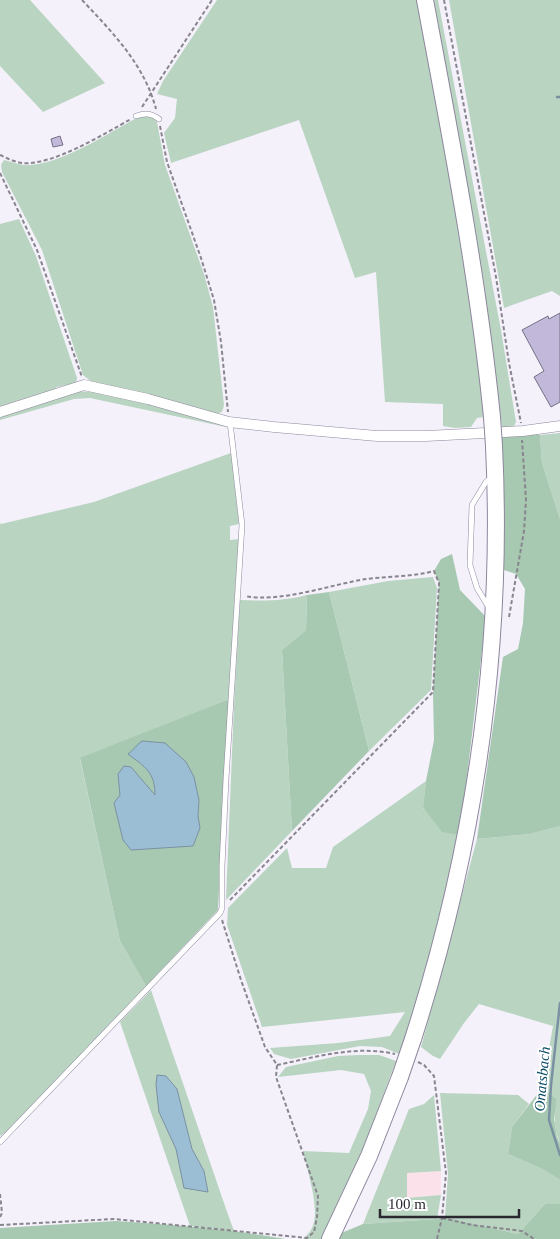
<svg xmlns="http://www.w3.org/2000/svg" width="560" height="1239" font-family="Georgia,serif">
<rect width="100%" height="100%" fill="#f4f1fb"/>
<path fill="#fbe1e9" d="M441 1171V1195L407 1198 406 1173Z"/>
<path fill="#b9d4c1" d="M0 0H30L105 83 43 112 0 66Z
M217 0H417L438 105 477 338 484 417 477 418 471 427 455 428 443 426V404L385 402 376 272 355 278 299 120 171 163 164 133 175 118 177 99 157 94 163 81Z
M434 0H438L501 330 516 422 513 428H502L483 278Z
M449 0H560V296L552 291 504 308Z
M146 116 153 118 157 122 165 165 204 274 213 307 224 405 222 412 216 414 93 383 83 375 42 250 2 172 1 165 4 160C13 162 21 166 30 165 55 164 93 143 115 130 125 125 135 117 146 116Z
M19 219 36 256 77 378 76 383 57 387 50 393 0 408V224Z
M95 391 221 422 226 427 90 398 74 399 0 420V416L77 392Z
M560 433V519L542 463 540 435Z
M231 453 239 524 230 526V540L239 539 235 591 229 699 80 759 120 941 146 986 6 1132 0 1136V523L1 524 94 502Z
M433 577 437 588 431 690 369 751 329 592 388 581Z
M307 595 306 630 282 650 292 831 226 900 234 704 240 600C264 601 284 601 307 595Z
M426 781 423 808 460 835 440 923 409 1031 399 1054 382 1047 360 1046 291 1059 274 1054 270 1048 338 1043 390 1036 405 1012 262 1027 227 925 228 908 287 848 292 868H326L333 847Z
M560 826V1143C553 1128 554 1114 557 1099L542 1088 553 1026 479 1004 464 1023 440 1059 433 1056 421 1047 477 839 530 834Z
M151 990 226 1209 234 1231 190 1226 120 1022Z
M358 1055H379L396 1061 360 1157 322 1239H303C306 1236 309 1233 311 1230 322 1212 307 1171 303 1151L349 1153 368 1109 371 1091 364 1074 341 1070 278 1077 286 1067 338 1056Z
M440 1093 518 1095 529 1104 512 1127 508 1154 542 1169 560 1180V1204H545L518 1234 445 1217 448 1174Z
M434 1095 441 1171 407 1173V1198L441 1195 437 1219 363 1224 409 1109 424 1104Z"/>
<path fill="#a7c8b1" d="M523 431 540 435 542 463 560 519V826L530 834 477 839 503 657 518 649 523 623 525 589 516 574 501 569 499 433Z
M452 554 460 590 486 617 460 835 442 832 423 807 426 781 434 740 433 692 439 583 434 571 441 559Z
M329 592 369 751 292 831 282 650 306 630 307 595Z
M229 699 218 910 146 986 120 941 80 758Z
M542 1088 557 1099 554 1119 557 1137 560 1143V1180L542 1169 508 1154 512 1127Z
M545 1204H560V1239H327L363 1224 437 1219 445 1217 518 1234Z
M116 1221C173 1225 230 1229 286 1239H0V1228Z"/>
<path fill="#9cbed4" stroke="#7a91a3" d="M142 741 165 743 186 762 194 777 199 800 198 816 200 828 193 846 131 850 123 840 114 803 120 795 118 774 124 766 131 767 155 795C155 772 145 767 128 754 134 750 136 745 142 741Z
M157 1075 166 1076 177 1089 192 1149 204 1171 208 1192 184 1188 176 1149 159 1112 156 1085Z"/>
<g fill="none" stroke-linecap="round" stroke-linejoin="round">
<path stroke="#7a91a3" stroke-width="2.5" d="M557 97H560
M560 1003 551 1085 549 1120 560 1155"/>
</g>
<path fill="#c2b9da" stroke="#767086" d="M60 136 63 145 53 147 51 139Z
M560 313V402L551 407 534 377 544 371 522 330 548 316 549 319Z"/>
<g fill="none" stroke-linecap="round" stroke-linejoin="round">
<defs>
<path id="service" d="M136 116C145 113 151 113 159 119
M488 606 477 588 470 565 472 505 486 482 491 478
M0 1142 220 913 222 908V866L226 779 242 525 230 422"/>
<path id="minor" d="M0 412 84 385 148 399 229 422 274 427 377 436H426L523 431 560 426"/>
<path id="primary" d="M425 0C451 139 478 277 492 417
M413 1039C475 846 504 649 494 446
M330 1239 369 1156 400 1077"/>
</defs>
<use href="#service" stroke="#8d879d" stroke-width="6"/>
<use href="#minor" stroke="#8d879d" stroke-width="11"/>
<use href="#primary" stroke="#8d879d" stroke-width="18"/>
<path stroke="#88858e" stroke-width="2" stroke-dasharray="4 2.5" stroke-linecap="butt" d="M82 0C113 33 144 64 156 109
M444 0 496 277 509 363 521 423
M142 107 212 0
M160 126 167 162 201 258 214 300 221 342 228 412
M0 155C6 158 15 162 22 163 52 166 104 134 131 119
M0 173 37 250 82 377
M509 617 524 531 526 500 522 440
M230 900 433 692 439 583 434 571C412 577 389 576 366 579 329 585 281 603 245 596
M418 1062 424 1065 434 1076 446 1173 442 1218 437 1239
M277 1065C316 1057 355 1045 395 1054
M0 1194 2 1213 0 1217
M442 1218 472 1225 522 1231 534 1239
M0 1225 114 1219 307 1238 314 1232 317 1217 318 1196 276 1077 277 1065 265 1047 241 980 222 920"/>
<use href="#service" stroke="#fff" stroke-width="5"/>
<use href="#minor" stroke="#fff" stroke-width="10"/>
<use href="#primary" stroke="#fff" stroke-width="16"/>
<defs>
<path id="primary-bridge" d="M492 417 494 446
M400 1077 413 1039"/>
</defs>
<use href="#primary-bridge" stroke="#8d879d" stroke-width="18" stroke-linecap="butt"/>
<use href="#primary-bridge" stroke="#fff" stroke-width="16"/>
</g>
<g text-anchor="middle" stroke-width="4" stroke-linejoin="round" paint-order="stroke">
<g font-size="15" font-style="italic" fill="#094a68" stroke="#fff">
<text transform="translate(542 1079) rotate(-85)" y="5">Onatsbach</text>
</g>
</g>
<path d="M380 1209v8h139v-8" fill="none" stroke="#2a2730" stroke-width="2.5"/>
<text x="388" y="1209" font-size="15" fill="#2a2730" stroke="#ffffff" stroke-width="4" paint-order="stroke">100 m</text>
</svg>
